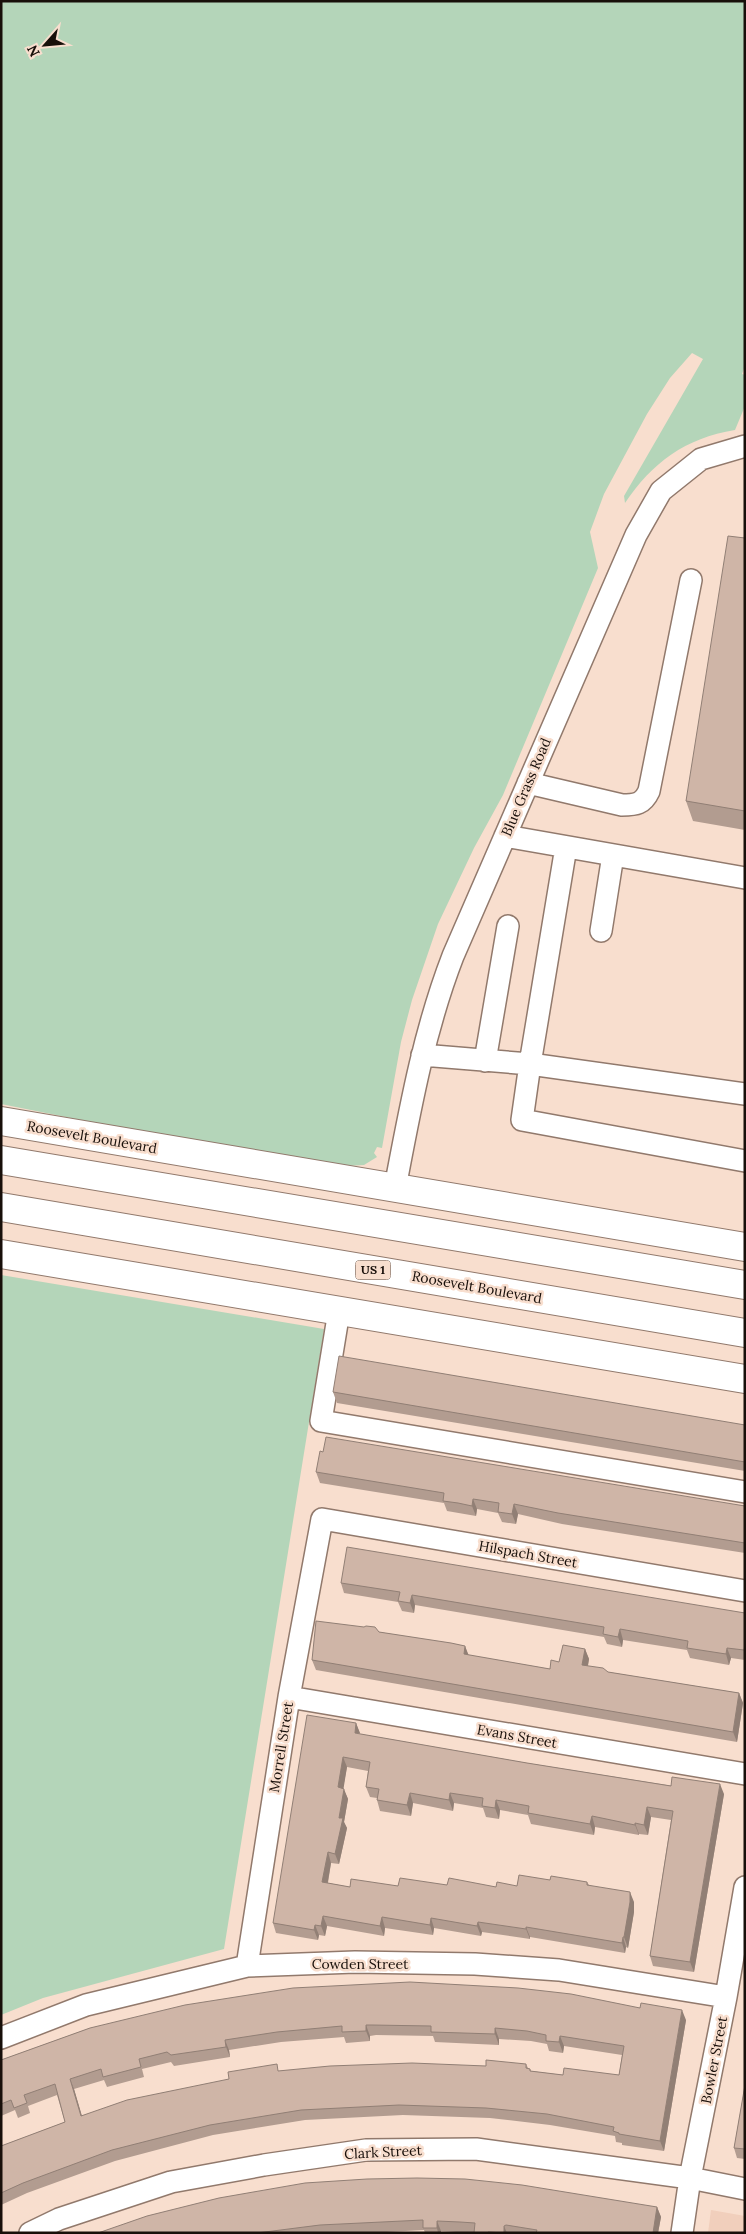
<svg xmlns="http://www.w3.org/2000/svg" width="746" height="2234" font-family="Lora,serif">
<rect width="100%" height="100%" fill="#f8dece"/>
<path fill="#f1cfbc" d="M711 2210 745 2216V2233H708Z"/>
<path fill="#b4d5b9" d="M1 1H745V366L742 374 745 375V406L735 430C685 438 652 463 625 503L624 496 703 359 692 353 670 378 647 414 604 494 590 532 598 568 503 795 474 848 438 924 412 1000 401 1042 382 1148 377 1147 374 1153 377 1157 364 1165 345 1166 116 1127 1 1104Z
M1 1275 324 1329 224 1949 43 1998 1 2015Z"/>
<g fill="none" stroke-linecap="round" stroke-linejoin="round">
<defs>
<path id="minor" d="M528 783 622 805C636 805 643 804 649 791L691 580
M505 836 745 878
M566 847 530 1064 745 1094
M601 931 613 855
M422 1055 530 1064 522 1120 745 1161
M485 1061 508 926
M395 1188C410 1109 424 1031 453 956L636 535 661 491 701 459 745 446
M339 1311 321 1421 745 1492
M289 1697 745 1774
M247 1966 289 1697 322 1519 745 1591
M1 2038 86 2005 247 1966 355 1962 475 1964 559 1970 726 1997
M30 2233 59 2219 171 2182 264 2165 366 2150 476 2149 690 2178 745 2189
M682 2233 690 2178 726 1997 745 1887"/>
<path id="highway" d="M1 1121 745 1247
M1 1160 745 1285
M1 1207 745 1333
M1 1254 745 1379"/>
</defs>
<use href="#minor" stroke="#91796c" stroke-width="24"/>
<use href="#highway" stroke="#91796c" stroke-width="30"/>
<use href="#minor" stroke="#fff" stroke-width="21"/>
<use href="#highway" stroke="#fff" stroke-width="28"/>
</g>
<path fill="#b29c90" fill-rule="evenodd" d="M745 538V830L693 821 686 801Z
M333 1392 745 1425V1471L337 1403Z
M316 1472 745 1506V1553L562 1524 518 1514 516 1524 502 1522 498 1513 477 1509 476 1516 447 1511 444 1503 320 1483Z
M341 1583 745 1613V1660L731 1658 729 1665 690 1658 687 1650 623 1640 622 1647 607 1644 604 1637 415 1605 414 1613 402 1611 398 1602 344 1593Z
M379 1632 465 1646 468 1655 550 1669 559 1662 585 1649 589 1659 588 1666 608 1672 739 1693 743 1703 737 1742 316 1670 312 1660Z
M356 1723 360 1734 527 1763 724 1794 694 1972 653 1966 650 1956 671 1820 651 1817 648 1835 639 1834V1835L595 1827 594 1835 531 1824 528 1815 500 1810 499 1819 486 1817 483 1808 454 1803 453 1811 413 1803 411 1816 380 1811 377 1800V1798L370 1797 366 1787 368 1771 347 1767 343 1788 348 1799 344 1822 347 1828 339 1864 331 1863 328 1883 350 1887 447 1885 496 1887 517 1886 550 1880 587 1882 589 1885 634 1902V1912L628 1948 626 1947 625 1953 530 1937V1939L482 1932 481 1936 434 1928 433 1935 385 1928 384 1936 327 1926 325 1936 319 1935 318 1940 276 1933 273 1923Z
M686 2020 664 2151 622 2145V2143L616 2142 615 2136 550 2125 490 2118 403 2115 305 2120 213 2135 115 2161 27 2193 1 2205V2146L65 2122 57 2095 28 2106 30 2113 18 2118 15 2110 1 2116V2060L90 2028ZM376 2035 433 2036 435 2042 499 2045V2039L531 2041 547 2044 549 2051 563 2053 564 2046 622 2055 619 2075H563L531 2071 530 2069 528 2068 526 2064 486 2066 279 2071 82 2116 74 2089 104 2080 107 2087 144 2077 142 2069 171 2062 174 2066 230 2057 229 2050 281 2042 344 2037 346 2043 370 2041V2036Z
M745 2085V2159L737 2158 734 2148Z
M657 2207 661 2217 658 2233H471L441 2231V2233H425L424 2230 368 2233H98Z"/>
<path fill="#917f75" d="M473 1499 477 1509 476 1516 472 1506Z
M514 1504 518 1514 516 1524 512 1514Z
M412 1595 415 1605 414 1613 410 1603Z
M620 1629 623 1640 622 1647 618 1637Z
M465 1646 469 1656 464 1654Z
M727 1648 731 1658 729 1665 726 1654Z
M585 1649 589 1659 586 1675 582 1665Z
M739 1693 743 1703 737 1742 733 1732Z
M356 1723 360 1733H355Z
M343 1757 347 1767 342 1798 338 1787Z
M720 1784 724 1794 694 1972 690 1962Z
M344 1789 348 1799 344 1822 347 1828 339 1864 335 1854 339 1818Z
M410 1793 413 1803 411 1816 407 1805Z
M450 1793 454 1803 453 1811 449 1800Z
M496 1800 500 1810 499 1819 495 1808Z
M647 1807 651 1817 648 1835 644 1825Z
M592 1816 595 1827 594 1835 590 1824Z
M635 1823 639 1834V1835L635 1825Z
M328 1852 331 1863 326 1892 322 1882Z
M630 1892 634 1902V1912L628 1948 624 1937Z
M323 1916 327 1926 325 1936 321 1926Z
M382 1917 385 1928 384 1936 380 1926Z
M431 1918 434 1928 433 1935 430 1925Z
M478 1922 482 1932 481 1936 477 1926Z
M315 1925 319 1935 318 1940 314 1930Z
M526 1927 530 1937V1939L526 1929Z
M623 1937 626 1947 625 1953 622 1943Z
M682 2010 686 2020 664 2151 660 2141Z
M366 2025 370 2036V2041L366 2031Z
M495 2028 499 2039V2045L495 2034Z
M560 2036 564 2046 563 2053 559 2042Z
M225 2040 229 2050 230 2057 226 2047Z
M70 2079 74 2089 85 2127 81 2116Z
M657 2207 661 2217 658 2233H653Z
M437 2221 441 2231V2233H438L437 2228Z
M504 2226 507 2233H504Z"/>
<path fill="#cfb5a7" stroke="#917f75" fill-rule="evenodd" d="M728 536 745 538V811L686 801Z
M339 1356 745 1425V1462L333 1392Z
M326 1437 745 1506V1543L558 1513 514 1504 512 1514 498 1512 499 1503 473 1499 472 1506 458 1503 443 1501 444 1493 316 1472 320 1451 323 1452Z
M347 1547 745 1613V1646L744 1650 727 1648 726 1654 687 1648 688 1641 620 1629 618 1637 603 1634 604 1627 412 1595 410 1603 398 1601 400 1592 341 1583Z
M316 1621 364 1627 366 1626 375 1627 379 1632 451 1643 465 1646 464 1654 550 1669 551 1660 559 1662 563 1645 585 1649 582 1665 603 1668 608 1672 739 1693 733 1732 312 1660Z
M307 1715 356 1723 355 1733 527 1763 671 1786 672 1777 720 1784 690 1962 650 1956 673 1811 647 1807 644 1825 635 1823V1825L592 1816 590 1824 528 1813 529 1806 496 1800 495 1808 482 1806 483 1798 450 1793 449 1800 410 1793 407 1805 377 1800 379 1789 366 1787 370 1762 343 1757 338 1787 344 1789 339 1818H343L335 1854 328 1852 322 1882 350 1887 351 1879 398 1886 400 1878 447 1885 449 1878 496 1887 497 1882 517 1886 519 1875 550 1880 551 1876 587 1882V1885L630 1892V1902L624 1937H623L622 1943 526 1927V1929L478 1922 477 1926 431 1918 430 1925 382 1917 380 1926 323 1916 321 1926 315 1925 314 1930 273 1923Z
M410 1982 518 1988 571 1994 640 2008 641 2003 682 2010 660 2141 619 2134V2133L613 2131 614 2127 547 2114 486 2108 399 2105 301 2110 210 2125 112 2150 23 2183 1 2193V2146L65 2122 55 2084 24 2095 27 2103 14 2108 11 2100 1 2104V2060L90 2028 185 2005 293 1988ZM366 2025H372L431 2026V2032L495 2034V2028L527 2031 546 2035V2041L559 2042 560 2036 624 2046 619 2075 564 2068 563 2075 530 2071V2069L526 2068V2064L486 2060V2066L412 2063 330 2066 278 2071 277 2064 228 2072 229 2079 127 2100 81 2116 70 2079 101 2069 103 2077 141 2067 139 2059 167 2052 171 2055 226 2047 225 2040 277 2032 342 2026V2032L366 2031Z
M745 2085V2149L734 2148Z
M417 2178 465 2179 522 2185 657 2207 653 2233H536L537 2230 506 2225 504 2226V2233L488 2232 487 2233H474L475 2223 460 2222 437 2221V2228H423V2220L320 2225 257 2233H98L147 2216 219 2198 305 2183 367 2179Z"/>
<g text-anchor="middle" stroke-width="5" stroke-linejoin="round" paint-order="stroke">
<rect fill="#f8dece" stroke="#5b4d45" stroke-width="1" x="355.5" y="1260.5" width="35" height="19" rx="4"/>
<g font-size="12" font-weight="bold" fill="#180f0a">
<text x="373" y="1274">US 1</text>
</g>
<g font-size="14" fill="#180f0a" stroke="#f8dece">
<text transform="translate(526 787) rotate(-67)" y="5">Blue Grass Road</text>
<text transform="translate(92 1137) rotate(10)" y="5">Roosevelt Boulevard</text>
<text transform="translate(477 1287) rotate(10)" y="5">Roosevelt Boulevard</text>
<text transform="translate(528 1554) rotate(10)" y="5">Hilspach Street</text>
<text transform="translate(517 1736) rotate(10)" y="5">Evans Street</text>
<text transform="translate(281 1747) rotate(-81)" y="5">Morrell Street</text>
<text x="360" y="1969">Cowden Street</text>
<text transform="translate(714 2060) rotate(-79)" y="5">Bowler Street</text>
<text transform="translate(383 2152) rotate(-3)" y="5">Clark Street</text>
</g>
</g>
<rect width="746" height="2234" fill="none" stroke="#180f0a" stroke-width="5"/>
<g transform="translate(45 45) rotate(243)" stroke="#f8dece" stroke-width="4" paint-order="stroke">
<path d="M0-4L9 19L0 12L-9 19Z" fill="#180f0a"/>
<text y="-8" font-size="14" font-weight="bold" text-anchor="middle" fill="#180f0a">N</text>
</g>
</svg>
